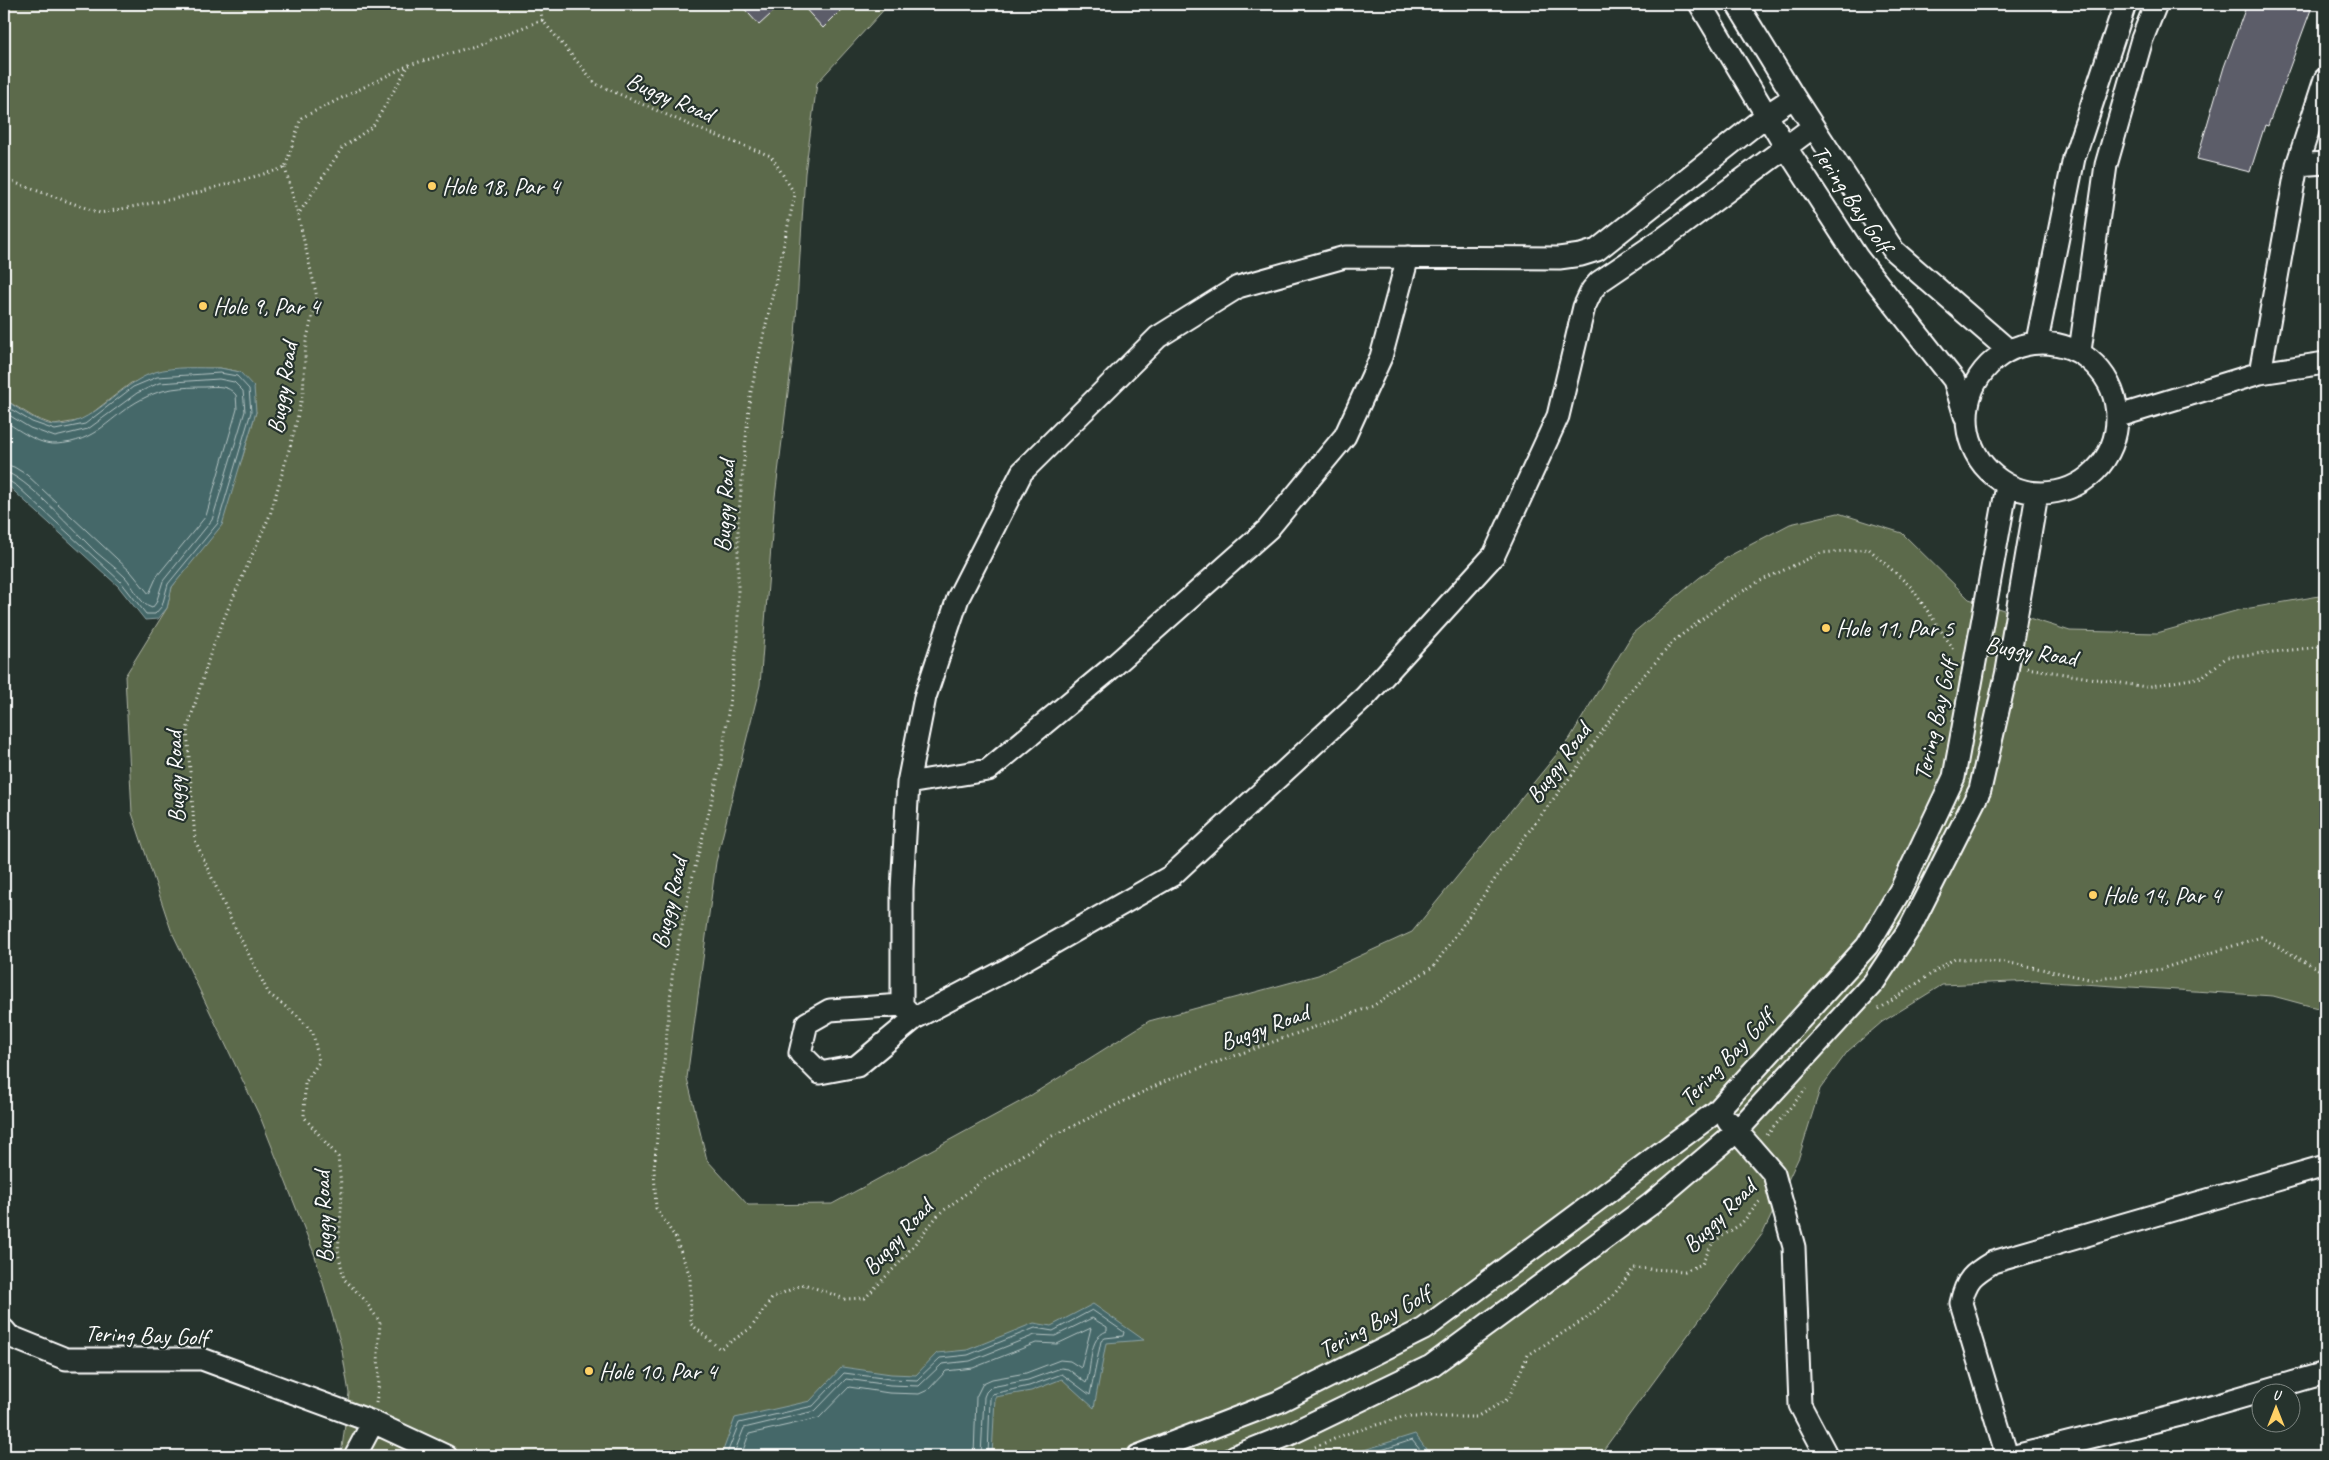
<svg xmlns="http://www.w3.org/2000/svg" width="2329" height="1460" font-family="Caveat,sans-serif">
<rect width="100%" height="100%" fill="#26332d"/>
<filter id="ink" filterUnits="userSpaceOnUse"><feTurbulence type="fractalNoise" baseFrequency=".02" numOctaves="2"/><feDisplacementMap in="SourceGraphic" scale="10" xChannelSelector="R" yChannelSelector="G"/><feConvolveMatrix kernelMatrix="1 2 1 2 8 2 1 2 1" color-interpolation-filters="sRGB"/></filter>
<g filter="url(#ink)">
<path fill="#5c6a4c" stroke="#aeb4a6" d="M4 4H889L817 83 805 173 795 336 775 497 760 685 716 862 687 1078 707 1160 748 1205 832 1204 1025 1099 1149 1021 1318 975 1412 932 1570 738 1633 633 1699 578 1729 556 1790 524 1838 513 1902 533 1969 599 2070 631 2157 633 2239 610 2325 595V1010L2273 996 2035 981 1942 985 1882 1022 1848 1051 1820 1089 1799 1157 1763 1233 1599 1456H341L349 1393 341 1345 315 1256 261 1119 171 930 132 813 125 676 167 608 172 587 188 565 242 459 256 412 240 372 220 368 184 369 131 383 83 420 54 425 35 418 4 399Z"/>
<path fill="#446869" stroke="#8fa4a5" d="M220 368 240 372 254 387 256 412 222 525 172 587 167 608 158 619 145 620 118 586 4 482V399C16 407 40 425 55 425 92 427 120 383 155 372 175 366 199 368 220 368Z
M1093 1304 1144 1340 1106 1343 1094 1408 1062 1379 1031 1391 995 1397 992 1456H721L735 1418 810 1401 842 1367 891 1374 916 1375 937 1353 967 1350 1034 1323 1051 1326Z
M1415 1434 1431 1456H1345Z"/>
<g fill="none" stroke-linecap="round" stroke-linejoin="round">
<path stroke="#b4c3c3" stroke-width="1" d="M4 405 32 422 55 430 85 424 133 387 157 377 220 373 237 376 249 389 251 412 218 523 168 584 162 606 155 614H146L121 582 17 486 4 478
M4 412 30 428 55 437 88 429 137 393 159 383 219 379 234 382 243 391 245 411 212 520 163 581 156 603 152 608C140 605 133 585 125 577 116 568 105 560 96 552 79 536 23 473 4 472
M4 421C18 429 38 445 56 444 98 442 109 416 142 399 162 388 183 387 205 387 217 386 228 385 236 395L237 409 206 516 157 576 149 594 131 572 27 475 14 467 4 464
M726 1456 739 1423 813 1406 844 1373 890 1379 917 1380 940 1358 968 1355 1035 1328 1053 1331 1092 1310 1124 1332 1123 1336 1105 1338 1101 1341 1090 1395 1062 1374 1029 1386 992 1394 990 1398 988 1456
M733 1456 744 1428 815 1411 846 1379 890 1385 919 1386 942 1364 970 1361 1035 1335 1055 1336 1092 1318 1107 1327V1331C1087 1338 1093 1367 1086 1383L1068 1369 1061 1368 1028 1380 991 1387 986 1392 984 1397 981 1456
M741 1456 749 1434 819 1418 849 1387 889 1393 919 1394 928 1390 946 1371 973 1368 1036 1343 1057 1344 1091 1328 1081 1368 1070 1361 1060 1360 1026 1373 992 1379 983 1383 976 1397 974 1456
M1363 1456 1412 1440 1425 1456"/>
</g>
<path fill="#5c5d69" stroke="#fff" d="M740 4H782L759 25Z
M801 4H847L823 28Z
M2247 4H2313L2268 126 2265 125 2250 172 2197 159 2224 67Z"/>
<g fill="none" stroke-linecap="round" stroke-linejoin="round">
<defs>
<path id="minor" d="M1700 4 1785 146 1857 257 1954 380 1965 416
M1737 4 1794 97 1894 251 2007 349
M2297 165 2325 163
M2037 341 2074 158 2125 4
M1967 418a75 75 0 1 1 150 0a75 75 0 1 1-150 0Z
M2080 351 2106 165 2142 39 2156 4
M2260 373 2297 165 2325 79
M2119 416 2260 373 2325 363
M908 783 988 770 1108 671 1268 529 1345 436 1381 357 1408 257
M902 1005 830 1010 807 1023 800 1053 820 1073 857 1066 915 1018 1008 969 1171 876 1365 697 1494 555 1558 416 1584 307 1592 290 1599 282 1664 238 1813 127
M911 1015 902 1005V889L908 783 925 697 958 598 1022 472 1158 337 1238 287 1345 257 1559 258 1581 255 1597 250 1767 115 1794 97
M1728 1121 1774 1174 1794 1247 1800 1405 1827 1456
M4 1330 9 1336 66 1359H202L373 1422 446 1456
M355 1456 373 1422
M1138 1456 1278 1402 1424 1329 1717 1111 1867 946 1901 889 1954 777 2007 486
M1235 1456 1288 1435 1431 1366 1651 1204 1737 1131 1874 982 1911 926 1980 790 2007 671 2037 494
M2007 1456 1961 1303C1966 1279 1973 1274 1993 1262L2325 1166
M2015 1456 2180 1415 2325 1373"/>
</defs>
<use href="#minor" stroke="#fff" stroke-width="25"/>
<path stroke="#fff" stroke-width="3" stroke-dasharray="1 4" stroke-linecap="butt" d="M542 20 596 84 699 129 771 156 795 194 750 396 738 522V639L721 764 693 875 673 968 654 1169 656 1208 675 1237 690 1276 691 1324 720 1349 751 1328 773 1297 804 1284 845 1299 865 1298 900 1262 939 1214 985 1179 1050 1137 1170 1079 1373 1006 1434 966 1526 835 1574 772 1630 691 1675 640 1722 604 1758 582 1821 553 1869 549 1911 587 1955 651
M285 168 298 215
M4 179 100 213 178 198 285 168 301 118 409 65 475 46 542 20 540 4
M2027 668 2146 687 2202 677 2227 657 2310 648 2325 644
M1879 1009 1955 958 2017 964 2094 980 2161 969 2261 937 2325 973
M1767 1135 1806 1089
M376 1403 379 1382 378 1353 380 1322 363 1298 344 1279 338 1252 342 1194 338 1157 304 1117 305 1083 319 1062 313 1033 298 1016 269 994 230 918 195 840 187 730 210 655 227 611 270 515 293 436 303 393 306 342 317 297 298 215 342 148 373 126 409 65
M1315 1447 1346 1434 1403 1417H1476L1508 1399 1528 1355 1585 1319 1612 1297 1634 1268 1685 1271 1702 1264 1713 1242 1741 1224 1760 1201"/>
<use href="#minor" stroke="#26332d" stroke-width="21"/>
</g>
</g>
<g fill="#ffd166" stroke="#26332d" stroke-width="2">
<circle cx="432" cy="186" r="5"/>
<circle cx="203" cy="306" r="5"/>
<circle cx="1826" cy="628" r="5"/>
<circle cx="2093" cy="895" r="5"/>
<circle cx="589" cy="1371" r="5"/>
</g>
<g text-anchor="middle" stroke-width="4.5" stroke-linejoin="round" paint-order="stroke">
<g font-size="24" fill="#fff" stroke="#26332d">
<text transform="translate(670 97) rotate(23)" y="8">Buggy Road</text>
<text transform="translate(1852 198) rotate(56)" y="8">Tering Bay Golf</text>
<text transform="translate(282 388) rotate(-81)" y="8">Buggy Road</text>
<text transform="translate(724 506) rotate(-87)" y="8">Buggy Road</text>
<text transform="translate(2031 651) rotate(9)" y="8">Buggy Road</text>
<text transform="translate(1935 720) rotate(-77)" y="8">Tering Bay Golf</text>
<text transform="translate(1558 763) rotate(-54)" y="8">Buggy Road</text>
<text transform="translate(175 777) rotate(-92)" y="8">Buggy Road</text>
<text transform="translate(669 903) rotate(-77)" y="8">Buggy Road</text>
<text transform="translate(1264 1027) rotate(-20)" y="8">Buggy Road</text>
<text transform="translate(1726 1058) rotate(-46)" y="8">Tering Bay Golf</text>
<text transform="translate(1719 1216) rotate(-45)" y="8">Buggy Road</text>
<text transform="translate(323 1217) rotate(-92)" y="8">Buggy Road</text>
<text transform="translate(897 1237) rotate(-48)" y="8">Buggy Road</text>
<text transform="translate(1374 1322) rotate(-29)" y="8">Tering Bay Golf</text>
<text transform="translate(146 1335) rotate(2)" y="8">Tering Bay Golf</text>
</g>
<g font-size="24" fill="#fff" stroke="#26332d" text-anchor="start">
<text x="442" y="194">Hole 18, Par 4</text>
<text x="213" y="314">Hole 9, Par 4</text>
<text x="1836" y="636">Hole 11, Par 5</text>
<text x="2103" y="903">Hole 14, Par 4</text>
<text x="599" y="1379">Hole 10, Par 4</text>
</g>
</g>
<rect width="2329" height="1460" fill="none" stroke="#26332d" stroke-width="20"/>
<rect x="10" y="10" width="2309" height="1440" fill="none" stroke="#fff" stroke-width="2" filter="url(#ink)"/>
<g transform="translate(2276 1408)"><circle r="24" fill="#26332d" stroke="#7d8581"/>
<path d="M0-4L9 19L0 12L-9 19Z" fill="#ffd166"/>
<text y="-8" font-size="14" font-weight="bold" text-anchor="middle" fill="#ffffff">U</text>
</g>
</svg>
